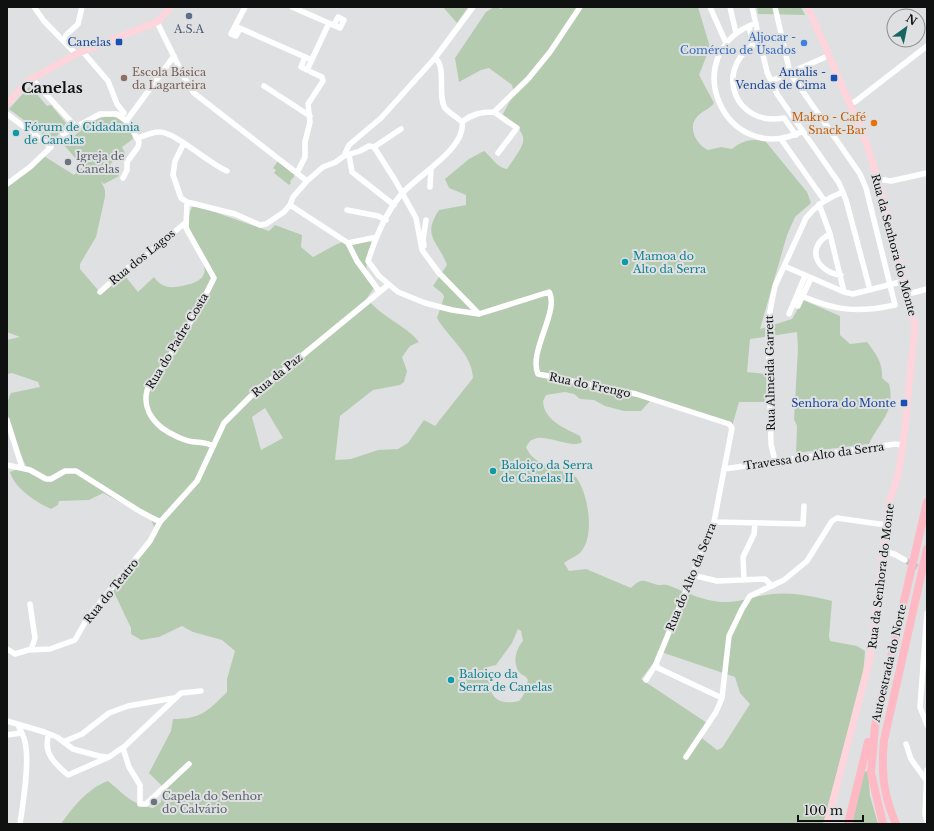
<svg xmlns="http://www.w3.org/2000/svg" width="934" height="831" font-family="'Libre Baskerville',serif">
<rect width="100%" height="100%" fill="#dfe0e1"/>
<path fill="#b5cbb0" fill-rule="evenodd" d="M443 7H468L457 23Z
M494 7 502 9 503 7H698L710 47 699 75 714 103C710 109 704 110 699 115 686 126 696 144 708 150L721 147 732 149C743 140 753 138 766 142L807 192 811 203 795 217 787 235 760 329 792 319 803 300 840 316V335L850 344 867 342C876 354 883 363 882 378L889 384C896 412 879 422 869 444L796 453 797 426 794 419 798 349 797 332 750 339 747 372 767 374 766 402H739L731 430 728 426 650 401 641 411H624L605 406 594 400 580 399 574 394 565 392 546 395 543 401C544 421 565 428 580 436L582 442C575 448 552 438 542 438 538 437 534 439 530 441L526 447C534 467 559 468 576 477 588 493 596 536 580 553 575 557 569 559 564 563L569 571 586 569 631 588C643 576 645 582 658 585 663 585 666 584 670 586 687 593 703 600 720 602 738 603 754 596 772 594 793 592 811 596 832 601L829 636 830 641 857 646 865 651 863 675 823 824H61C73 807 88 788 108 781 124 794 132 805 153 808L161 802 162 786 149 773 171 731 173 719C201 719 208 711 227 692V679L235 651 222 640 193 632 182 626 159 637 141 640 131 634V628L112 588 156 530 150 518 103 493 89 500 59 501 58 505 51 509C36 502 15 489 10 472L26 466C18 448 0 411 11 393L40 387 38 382 12 373 7 374V340L20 337 7 332V185L44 156 74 175 83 167 64 145C79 133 102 106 122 121 129 126 131 131 133 139L122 147 125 153 110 164 119 176 104 184 101 181 105 190V197L96 237 80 264V269L98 290 125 276 138 292 154 277C159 284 165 288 175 287 241 279 173 242 192 207H200L269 231 275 225 302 235 301 247 313 257C335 246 346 234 373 242L366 267 374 288 367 298C380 317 405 324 419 342L410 346 402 357 407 371 404 382 400 385 373 390 340 416 335 460 351 459 378 450 398 449 408 443 424 420 435 426 473 378C472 353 448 338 437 318L444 297 443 294 433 286 447 265C439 242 421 237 439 210L466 205V195L449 188 445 179 469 159 484 151C492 157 497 168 507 169 525 142 534 137 502 116L514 93 512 85 489 68 481 70 459 82 455 58 486 12ZM265 408 283 438 261 450 252 417ZM518 629 521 631 523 641C515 649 512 666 521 674 524 676 526 676 528 680L523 696 519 701C501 705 490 700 489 681 484 676 483 672 488 667L496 665 512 643ZM658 651 735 677 740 693 750 704 722 748 717 750 698 735 707 723 641 679 653 664Z
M757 7H801L805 15 758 14Z
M30 86 47 106 51 105 66 123 53 142 9 109Z
M278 161 294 174V177L290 181 291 183 289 185 274 173 276 170 273 168Z
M868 771 870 796 878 824H852L864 772Z"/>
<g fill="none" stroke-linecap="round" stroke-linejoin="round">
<path stroke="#c0c1c2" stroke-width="5.5" stroke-dasharray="5.5 3" stroke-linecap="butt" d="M905 560 927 573"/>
<path stroke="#fff" stroke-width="5.5" d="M34 7 44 21 76 54
M292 7 340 28 344 20 338 17 334 25
M710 7 726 43
M730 7 736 33
M752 7 767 72 777 94 839 183 846 200 870 290
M775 7 790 73 860 174 866 188 895 305C858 313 836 311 802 296
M157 22 185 79 194 93 307 181
M756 23C674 53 725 170 803 131
M235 26 312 60
M749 26 753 45C713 73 737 127 784 118L796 135
M240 29 236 36 231 34 245 7
M65 41 66 35 78 24 82 7
M83 52 108 81 117 104 124 113 121 116
M305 57 301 67 307 70 329 23
M435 58C447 67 437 96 445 108 449 113 457 117 462 122 467 149 414 177 399 197 385 215 375 239 368 261L379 276 398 292 425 303 452 310 479 314 549 292C560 310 528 352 538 374L636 394 729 424 732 428 714 522 656 664 646 680
M32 79 76 127 100 114H117L129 123 139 142 138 147 127 162V170L123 178
M771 81 828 56
M264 86 310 116
M850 104 856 101 927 46
M494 112 517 128 498 153
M7 114 51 147 30 167 7 184
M127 120 174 56
M462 122C472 114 481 112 494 112L528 79 550 52 580 7
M63 134 76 127
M138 138C144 136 152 132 159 132 174 131 208 163 227 171
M781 139 824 200
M184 143 175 161 173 175 181 198 187 202 235 214 260 225 266 224 284 212 290 205 293 197 307 181 323 167 336 162 344 156 349 145 381 118 435 58 473 7
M374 147 401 129
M349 155 352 172 394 205
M344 156 360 151 369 146 374 147 395 180 416 218 422 250 439 273 479 314
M297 173 305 157V142L310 122 308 104 323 81 322 77 311 72
M877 179 891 181 927 173
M430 187 431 170
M187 202 186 228 214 278C199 309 181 339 162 368 157 376 149 381 147 391 143 406 151 419 162 428 170 434 186 442 196 442 203 443 206 442 213 446
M819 204 830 234 844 292
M290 205 348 243 377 237
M347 210 378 216 386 220
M830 234C805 247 816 272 841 275
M348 243 357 261 379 291
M424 246 423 239 426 220
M784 266 844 292 853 294 904 281
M100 292 126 269 142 259 185 223
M908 294 927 289
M793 304 798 306 811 278
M789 314 805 276
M7 420 22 467
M775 461 771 444 768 321 775 286 806 218C816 205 827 198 843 192
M7 465 30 470 46 479H51L65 471H76L141 512 160 522
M724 469 895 444 903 445
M714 522 803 524 804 506
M884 551 894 554 905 560
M692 575 717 581 765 579 772 586
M744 580 743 557 754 534 755 523
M30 604 35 638 31 650
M927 613 920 707 927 725
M7 649 15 654 28 650 50 649 75 640 88 617 150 541 160 522 197 481 224 423 260 387 282 372 388 285
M656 664 658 668 722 698
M7 721 44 732 57 737 73 749 99 756 107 757
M18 725C20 730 24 736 25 742 30 762 23 804 20 824
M49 734C42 752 55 764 68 775L109 757 125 746 181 693 201 691
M7 735 21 733
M63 742 82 734 109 713 128 706 174 698
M906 744 911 759 926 780
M123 748 129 767 140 785V804H146L189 764
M686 757 716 712 722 698 729 636 742 609 750 596 784 580 807 561 832 521 837 518 886 525
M927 770 925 814 927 821"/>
<path stroke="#fed5dc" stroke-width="7" d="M808 7 866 142 881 191 915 327 903 445 898 475 889 503 870 658 827 824
M7 104 28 81 76 54 157 22 171 7"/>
<path stroke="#feb9c5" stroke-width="8" d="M848 824 868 742
M883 824 871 773 875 726 927 502
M896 824C883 794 881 772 884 740L927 549"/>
</g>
<circle fill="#5c6f8a" stroke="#dfe0e1" stroke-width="1.5" cx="189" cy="16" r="4"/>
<g fill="#1a4fb4" stroke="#dfe0e1" stroke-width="1.5">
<rect x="115" y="38" width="8" height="8" rx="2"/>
<rect x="830" y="74" width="8" height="8" rx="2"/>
<rect x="900" y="399" width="8" height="8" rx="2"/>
</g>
<circle fill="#3f7fe0" stroke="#dfe0e1" stroke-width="1.5" cx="804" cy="43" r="4"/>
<circle fill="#8d6e63" stroke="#dfe0e1" stroke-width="1.5" cx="124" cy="78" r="4"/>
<circle fill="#e8710a" stroke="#dfe0e1" stroke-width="1.5" cx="874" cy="123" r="4"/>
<g fill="#0f9aa8" stroke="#dfe0e1" stroke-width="1.5">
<circle cx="16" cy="133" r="4"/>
<circle cx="625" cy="262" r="4"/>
<circle cx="493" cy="471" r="4"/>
<circle cx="451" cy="680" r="4"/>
</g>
<g fill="#6b7280" stroke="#dfe0e1" stroke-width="1.5">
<circle cx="68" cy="162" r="4"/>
<circle cx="154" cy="802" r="4"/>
</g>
<g text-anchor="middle" stroke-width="4" stroke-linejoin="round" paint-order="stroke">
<g font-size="11" fill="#4e5e75" stroke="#dfe0e1">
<text x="189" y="33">A.S.A</text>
</g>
<g font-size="11" fill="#366cbe" stroke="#dfe0e1" text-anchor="end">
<text x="796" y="41">Aljocar -<tspan x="796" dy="13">Comércio de Usados</tspan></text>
</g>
<g font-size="11" fill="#164399" stroke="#dfe0e1" text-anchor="end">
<text x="111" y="46">Canelas</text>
<text x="826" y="76">Antalis -<tspan x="826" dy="13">Vendas de Cima</tspan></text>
<text x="896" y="407">Senhora do Monte</text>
</g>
<g font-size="11" fill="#785e54" stroke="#dfe0e1" text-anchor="start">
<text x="132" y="76">Escola Básica<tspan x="132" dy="13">da Lagarteira</tspan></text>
</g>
<g font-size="11" fill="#c56008" stroke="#dfe0e1" text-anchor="end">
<text x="866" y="121">Makro - Café<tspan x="866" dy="13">Snack-Bar</tspan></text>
</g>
<g font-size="11" fill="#0d838f" stroke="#dfe0e1" text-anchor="start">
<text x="24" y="131">Fórum de Cidadania<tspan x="24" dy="13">de Canelas</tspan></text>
<text x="633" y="260">Mamoa do<tspan x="633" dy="13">Alto da Serra</tspan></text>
<text x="501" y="469">Baloiço da Serra<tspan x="501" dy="13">de Canelas II</tspan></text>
<text x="459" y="678">Baloiço da<tspan x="459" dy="13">Serra de Canelas</tspan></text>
</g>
<g font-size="11" fill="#5b616d" stroke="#dfe0e1" text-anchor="start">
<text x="76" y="160">Igreja de<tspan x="76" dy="13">Canelas</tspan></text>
<text x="162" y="800">Capela do Senhor<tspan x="162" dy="13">do Calvário</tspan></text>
</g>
<g font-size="11" fill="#0f1010" stroke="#dfe0e1">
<text transform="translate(894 245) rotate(75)" y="4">Rua da Senhora do Monte</text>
<text transform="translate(142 257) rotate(-39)" y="4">Rua dos Lagos</text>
<text transform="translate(177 341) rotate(-59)" y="4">Rua do Padre Costa</text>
<text transform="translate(770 373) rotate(-91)" y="4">Rua Almeida Garrett</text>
<text transform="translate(277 375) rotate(-39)" y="4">Rua da Paz</text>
<text transform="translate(590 385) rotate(12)" y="4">Rua do Frengo</text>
<text transform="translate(814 456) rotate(-8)" y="4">Travessa do Alto da Serra</text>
<text transform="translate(881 576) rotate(-83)" y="4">Rua da Senhora do Monte</text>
<text transform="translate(691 577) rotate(-68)" y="4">Rua do Alto da Serra</text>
<text transform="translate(111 591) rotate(-51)" y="4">Rua do Teatro</text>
<text transform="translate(889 663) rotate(-77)" y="4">Autoestrada do Norte</text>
</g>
<g font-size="15" font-weight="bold" fill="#0f1010" stroke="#dfe0e1">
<text x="52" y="93">Canelas</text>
</g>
</g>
<rect width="934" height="831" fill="none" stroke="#0f1010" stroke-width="16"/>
<g transform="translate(906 28) rotate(33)"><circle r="19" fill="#dfe0e1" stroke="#8c8d8d"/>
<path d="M0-3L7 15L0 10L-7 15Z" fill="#176560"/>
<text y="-6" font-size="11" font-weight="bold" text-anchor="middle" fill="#0f1010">N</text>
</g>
<path d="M798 815v6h65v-6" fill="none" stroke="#0f1010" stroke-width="2"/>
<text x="804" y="815" font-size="12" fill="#0f1010" stroke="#dfe0e1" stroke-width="3" paint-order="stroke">100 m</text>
</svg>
